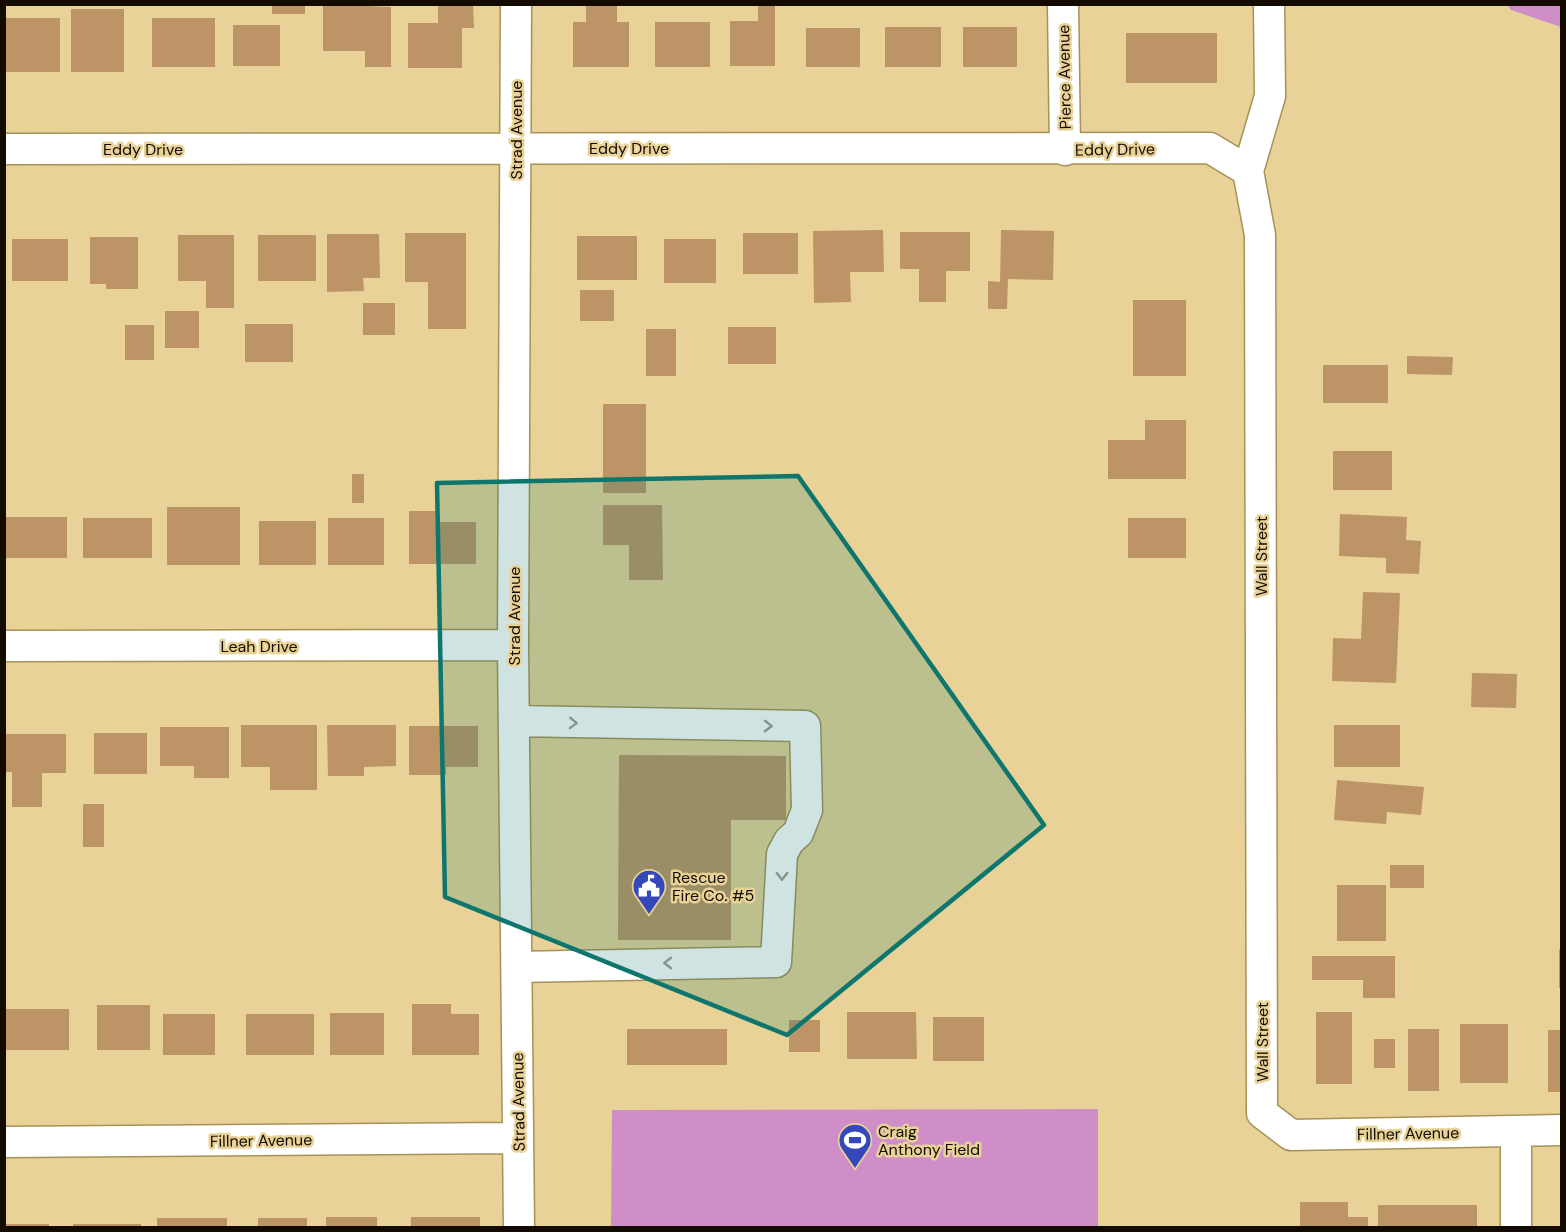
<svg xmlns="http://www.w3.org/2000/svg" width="1566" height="1232" font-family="'DM Sans',sans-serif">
<rect width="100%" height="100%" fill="#e8d297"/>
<path fill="#cf8ec8" d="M1507 5H1561V27L1511 10Z
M1098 1109V1227H611L612 1110Z"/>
<path fill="#bc9465" d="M272 4H305V14H272Z
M323 4 391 7V67H365V51H323Z
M438 4H473L474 28H462V68H408V23H438Z
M586 4H617V22H629V67H573V22H586Z
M758 5H775V66H730V21H758Z
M71 9H124V72H71Z
M4 18H60V72H4Z
M152 18H215V67H152Z
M655 22H710V67H655Z
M233 25H280V66H233Z
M885 27H941V67H885Z
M963 27H1017V67H963Z
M806 28H860V67H806Z
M1126 33H1217V83H1126Z
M883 230 884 272H850L851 302 814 303 813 231Z
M1001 230 1054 231 1053 280 1008 279 1007 309H988V281L1000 282Z
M900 232H970V271H946V302H919V269H900Z
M405 233H466V329H428V282H405Z
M743 233H798V274H743Z
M327 234H379L380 278H363L364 291 327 292Z
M178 235H234V308H206V281H178Z
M258 235H316V281H258Z
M577 236H637V280H577Z
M90 237H138V289H106V284H90Z
M12 239H68V281H12Z
M664 239H716V283H664Z
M580 290H614V321H580Z
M1133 300H1186V376H1133Z
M363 303H395V335H363Z
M165 311H199V348H165Z
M245 324H293V362H245Z
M125 325H154V360H125Z
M728 327H776V364H728Z
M646 329H676V376H646Z
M1407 356 1453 357 1452 375 1407 374Z
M1323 365H1388V403H1323Z
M603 404H646V493H603Z
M1145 420H1186V479H1108V440H1145Z
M1333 451H1392V490H1333Z
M352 474H364V503H352Z
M603 505H662L663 580H629V545H603Z
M167 507H240V565H167Z
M409 511H437V522H476V564H409Z
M1340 514 1407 517 1406 540 1421 541 1419 574 1386 573V558L1339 556Z
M4 517H67V558H4Z
M83 518H152V558H83Z
M328 518H384V565H328Z
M1128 518H1186V558H1128Z
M259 521H316V565H259Z
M1363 592 1400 593 1396 683 1332 681 1333 638 1361 639Z
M1472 673 1517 674 1516 708 1471 707Z
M241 725H317V790H270V767H241Z
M327 725H396V766L364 767V776H328Z
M1334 725H1400V767H1334Z
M409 726H478V767H446V775H409Z
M160 727H229V778H194V766H160Z
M94 733H147V774H94Z
M4 734H66V773H42V807H12V772H4Z
M619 755 786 756V820H731V940H618Z
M1337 780 1424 787 1421 815 1387 812 1386 824 1334 820Z
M83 804H104V847H83Z
M1390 865H1424V888H1390Z
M1337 885H1386V941H1337Z
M1559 949H1562V988H1559Z
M1312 956H1395V998H1363V980H1312Z
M412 1004H451V1014H479V1055H412Z
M97 1005H150V1050H97Z
M5 1009H69V1050H5Z
M847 1012H916L917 1059H847Z
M1316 1012H1352V1084H1316Z
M330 1013H384V1055H330Z
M163 1014H215V1055H163Z
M246 1014H314V1055H246Z
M933 1017H984V1061H933Z
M789 1020H820V1052H789Z
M1460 1024H1508V1083H1460Z
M627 1029H727V1065H627Z
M1408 1029H1439V1091H1408Z
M1548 1030H1562V1092H1548Z
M1374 1039H1395V1068H1374Z
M1300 1202H1348V1217H1368V1228H1300Z
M1378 1205H1477V1228H1378Z
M326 1217H377V1228H326Z
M411 1217H480V1228H411Z
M157 1218H227V1228H157Z
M258 1218H307V1228H258Z
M4 1224H49V1228H4Z
M73 1224H141V1228H73Z"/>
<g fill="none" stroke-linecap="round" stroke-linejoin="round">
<defs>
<path id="minor" d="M516 4 513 645 519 1228
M1063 4 1065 150
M1269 4 1270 96 1248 171 1260 235 1262 1113 1291 1135 1562 1130
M4 149 1210 148 1248 171
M4 646 513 645
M514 721 805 726 807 810 798 833 789 841 782 854 776 962 517 967
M1516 1131V1228
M4 1142 518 1138"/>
</defs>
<use href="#minor" stroke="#a69158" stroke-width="33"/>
<use href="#minor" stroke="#fff" stroke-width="30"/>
</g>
<defs><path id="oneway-chevron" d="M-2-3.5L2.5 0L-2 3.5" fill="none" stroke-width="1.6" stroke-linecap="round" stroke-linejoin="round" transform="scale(1.5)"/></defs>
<g stroke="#a19d99">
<use href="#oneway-chevron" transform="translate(573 723) rotate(2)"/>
<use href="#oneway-chevron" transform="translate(768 726) rotate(1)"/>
<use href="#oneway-chevron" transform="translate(782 876) rotate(91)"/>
<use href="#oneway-chevron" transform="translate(668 963) rotate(180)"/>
</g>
<path fill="#0f766e" fill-opacity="0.2" stroke="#0f766e" stroke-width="4.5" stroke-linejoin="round" d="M798 476 1044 825 787 1035 445 897 437 483Z"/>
<defs>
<symbol id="civic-pin" viewBox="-11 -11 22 30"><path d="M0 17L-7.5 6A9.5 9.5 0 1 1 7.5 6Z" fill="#3548ba" stroke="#e8d297"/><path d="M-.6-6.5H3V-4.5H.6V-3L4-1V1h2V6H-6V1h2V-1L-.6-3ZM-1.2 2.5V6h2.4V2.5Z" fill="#fff"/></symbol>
<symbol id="stadium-pin" viewBox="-11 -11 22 30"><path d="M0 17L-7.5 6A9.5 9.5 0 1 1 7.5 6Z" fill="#3548ba" stroke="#e8d297"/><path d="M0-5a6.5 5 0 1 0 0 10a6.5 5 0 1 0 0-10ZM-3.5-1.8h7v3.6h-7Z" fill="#fff"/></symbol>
</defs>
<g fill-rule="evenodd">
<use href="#civic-pin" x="630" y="867" width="38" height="52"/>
<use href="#stadium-pin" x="836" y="1121" width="38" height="52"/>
</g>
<g text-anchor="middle" stroke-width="5" stroke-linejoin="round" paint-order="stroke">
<g font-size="16" fill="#130b00" stroke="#e8d297">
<text transform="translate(1064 77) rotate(-91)" y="6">Pierce Avenue</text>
<text transform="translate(516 130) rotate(-90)" y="6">Strad Avenue</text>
<text x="629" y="154">Eddy Drive</text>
<text x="143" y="155">Eddy Drive</text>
<text transform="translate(1115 149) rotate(-1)" y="6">Eddy Drive</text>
<text transform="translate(1261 556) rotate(-90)" y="6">Wall Street</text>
<text transform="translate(514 616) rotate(-90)" y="6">Strad Avenue</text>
<text x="259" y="652">Leah Drive</text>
<text transform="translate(1262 1042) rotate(-90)" y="6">Wall Street</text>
<text transform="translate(518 1102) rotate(-91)" y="6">Strad Avenue</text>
<text transform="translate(1408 1133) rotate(-1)" y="6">Fillner Avenue</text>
<text transform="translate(261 1140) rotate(-1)" y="6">Fillner Avenue</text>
</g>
<g font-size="16" fill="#130b00" stroke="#e8d297" text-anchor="start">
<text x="672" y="883">Rescue<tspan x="672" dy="18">Fire Co. #5</tspan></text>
<text x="878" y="1137">Craig<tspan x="878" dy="18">Anthony Field</tspan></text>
</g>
</g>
<rect width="1566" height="1232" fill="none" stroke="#130b00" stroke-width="12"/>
</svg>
